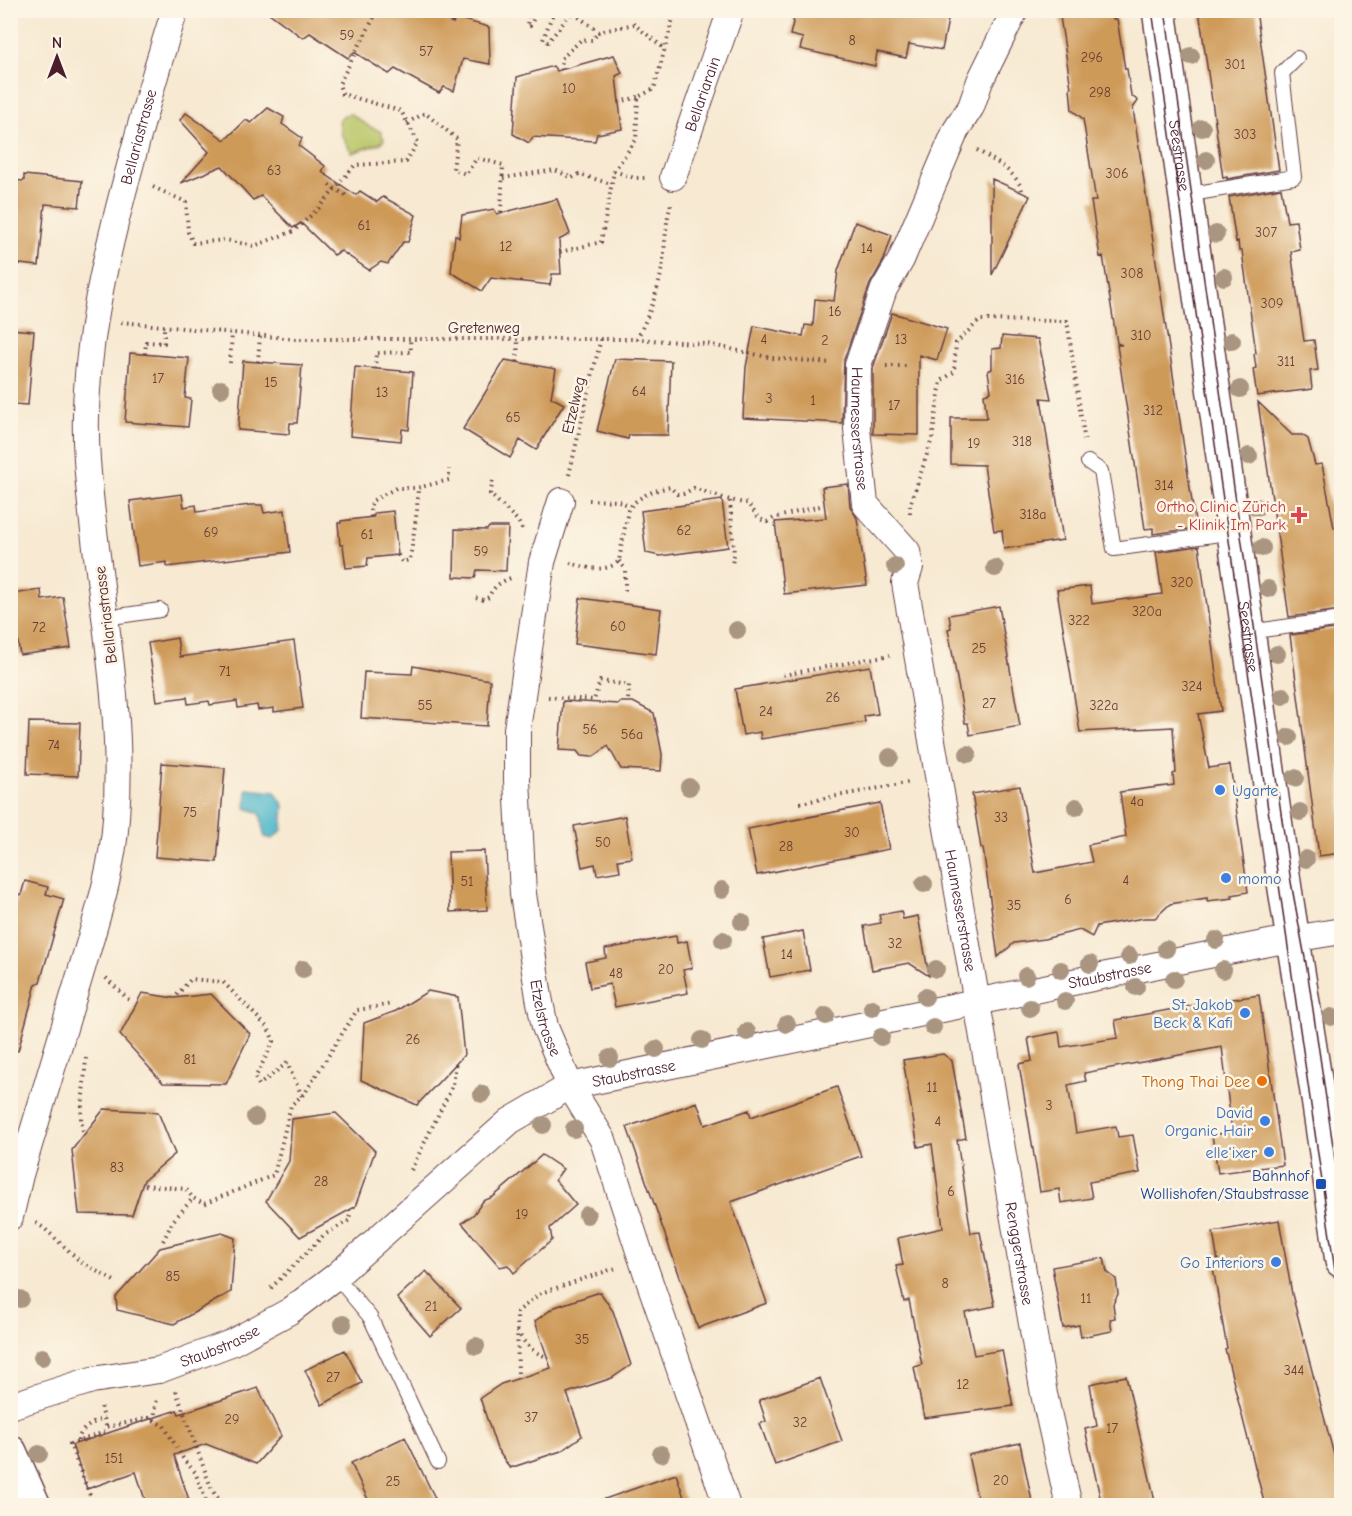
<svg xmlns="http://www.w3.org/2000/svg" width="1352" height="1516" font-family="'Comic Neue',sans-serif">
<rect width="100%" height="100%" fill="#fcf5e5"/>
<filter id="ink" filterUnits="userSpaceOnUse"><feTurbulence type="fractalNoise" baseFrequency=".0167" numOctaves="2"/><feDisplacementMap in="SourceGraphic" scale="12" xChannelSelector="R" yChannelSelector="G"/><feConvolveMatrix kernelMatrix="1 2 1 2 8 2 1 2 1" color-interpolation-filters="sRGB"/></filter>
<filter id="wash" filterUnits="userSpaceOnUse"><feTurbulence type="fractalNoise" baseFrequency=".008" numOctaves="4" result="noise"/><feDisplacementMap in="SourceGraphic" scale="24" xChannelSelector="R" yChannelSelector="G"/><feGaussianBlur stdDeviation="1.35" result="paint"/><feColorMatrix in="noise" values="0 0 0 0 0 0 0 0 0 0 0 0 0 0 0 0 0 1.4 0 .05"/><feComposite in="paint" operator="in"/></filter>
<g filter="url(#wash)">
<rect width="100%" height="100%" fill="#f7e9d2"/>
<path fill="#b9c668" stroke="#82724a" stroke-width="1.5" d="M351 114 370 127 380 131 384 139 381 143 352 153 341 134 339 120 344 115Z"/>
<path fill="#4eb7cb" stroke="#4c6b7b" stroke-width="1.5" d="M247 789 275 792 284 806 282 830 272 839 265 837C261 828 263 822 260 813L246 808Z"/>
<g id="blocks">
<path fill="#ce9a58" d="M265 10H422L453 23 456 18 489 27 490 64 463 59 454 91 444 87 439 93 395 69 389 74 354 52 348 58 310 33 303 38Z
M796 10H950L942 50 909 44 906 58 877 52 875 66 800 49 803 38 790 35Z
M1059 10H1112L1113 19H1117L1125 69H1127L1131 95 1138 101 1133 108 1196 528 1153 534V528L1145 529 1117 345H1122L1117 343 1103 256 1100 257 1091 201H1096L1083 119 1072 110 1070 88H1071Z
M1199 10H1256L1279 170 1227 179V177L1223 178Z
M614 55 622 73 616 76 622 129 597 134 595 141 533 137 529 143 513 134 517 77 553 66 557 71Z
M268 108 284 117 282 124 302 138 299 146 325 166 322 172 356 195 360 191 377 202 383 197 416 215 408 242H403L388 264 381 262 369 270 341 251 334 255 301 223 293 228 261 196 253 200 222 166 181 183 209 152 180 120 186 113 225 140 246 120 251 123Z
M24 175 82 181 79 207 45 204 39 266 10 263V180L24 181Z
M992 179 1030 196 992 275Z
M1281 188 1287 222 1296 221 1300 250 1291 252 1304 341 1314 340 1318 370 1310 371 1312 389 1257 396 1253 369 1256 368 1254 354 1256 353 1242 251H1239L1238 241 1236 242 1229 197Z
M557 199 570 234 559 240 561 274H552L550 285 491 278 482 291 451 272 455 235 459 238 462 215 494 209 497 214Z
M855 222 892 235 884 260 870 284 844 360 842 423 743 418 746 367 754 326 803 336 805 325 813 326 815 299 834 301 838 271Z
M892 313 947 329 937 360 919 355V435L873 434V368Z
M10 329 34 331 28 405 10 404Z
M1002 336 1038 339 1051 399 1041 398 1063 540 1004 549 1002 530 994 531 984 465 951 464V418H987L984 394 991 392 988 371 992 369V349L1001 348Z
M130 353 189 358 185 398 191 399 188 427 125 422Z
M615 359 671 361 668 435H629L628 439 597 431Z
M505 360 556 369 551 397 564 404 536 450 520 440 510 458 463 429Z
M243 361 302 365 297 423H290L289 434 238 430Z
M355 367 413 372 409 430 402 429 401 441 350 436Z
M1258 402 1292 435H1302L1308 439 1315 465 1322 464 1334 528 1341 527V610L1289 617Z
M848 484 850 506 857 518 867 585 784 594 775 522 826 518 822 487Z
M182 494 184 507 196 505 197 512 250 505H262L264 513 285 510 290 552 167 567V562L138 566 130 501Z
M722 500 728 547 660 556 646 553 641 511Z
M393 511 398 555 368 558 367 566 346 568 343 545H340L338 523H341V521L373 517 375 513Z
M489 527H508L506 571 477 570 475 578 454 577 455 529 487 530Z
M1199 546 1221 711 1198 714 1209 768 1230 765 1248 892 1232 895 1233 898 1207 901V898L1170 904 1155 918H1144L1097 926 1092 937 1080 930 1044 939 1014 943 998 957 983 848H981L972 794 1020 786 1035 873 1092 862 1088 845 1126 837 1120 792 1174 785 1173 774 1176 773 1173 727 1080 732 1057 590 1090 586 1092 604 1162 594 1156 552Z
M41 590 42 600 63 597 71 648 20 655 17 636 11 637V594Z
M580 598 661 609 656 654 575 644Z
M999 606 1020 726 970 735 968 723H965L948 629 951 628 949 615Z
M1341 628V853L1319 856 1290 635Z
M177 638 180 657 294 641 303 708 274 712V708L258 710 257 705 238 708 237 701 210 705 209 701 188 704 187 697 157 701 148 643Z
M413 666 490 680 487 726 361 718 364 672 412 674Z
M870 666 878 714 864 716 865 722 761 739 760 732 743 735 735 689Z
M563 701 619 704 620 702H633L654 713 662 754 661 771 621 769 608 746 593 757 581 756 577 751 559 750Z
M29 722 80 723 78 776 27 774Z
M162 763 225 768 217 862 155 857Z
M880 803 889 849 757 875 748 829Z
M625 816 632 858 618 860 620 871 597 875 595 864 582 867 574 826Z
M484 851 487 910 450 912 448 852Z
M25 881 48 887 46 894 64 899 40 982 36 984 18 1051 10 1050V918L18 894 21 895Z
M901 911 903 919 918 916 929 976 909 963 872 970 864 926 881 923 879 915Z
M803 931 810 970 770 977 763 939Z
M676 936 677 943 687 941 692 968 683 970 688 993 615 1007 610 984 590 988 585 962 606 958 605 949Z
M428 991 458 997 464 1055 417 1105 361 1080 364 1023 396 1011Z
M142 993 174 998 211 994 250 1034 226 1084 163 1083 120 1035Z
M1259 995 1283 1165 1218 1173 1212 1135 1232 1132 1222 1047 1084 1073 1086 1081 1068 1085 1076 1133 1116 1126 1118 1137 1133 1135 1140 1173 1089 1182 1092 1198 1061 1203 1059 1189 1040 1192 1019 1064 1032 1061 1028 1038 1059 1032 1061 1047 1118 1038 1115 1020 1200 1004Z
M943 1054 952 1061 966 1138 957 1140 971 1233 980 1232 995 1306 965 1312 974 1355 1002 1350 1013 1406 924 1418 914 1367 922 1365 909 1300 904 1302 896 1266 903 1265 898 1238 943 1228 932 1144 918 1147 903 1060Z
M837 1087 861 1156 731 1202 767 1303 698 1328 627 1127 697 1102 705 1125 749 1110 751 1117Z
M104 1109 158 1112 175 1154 144 1180 132 1215 79 1214 72 1150Z
M336 1113 375 1151 355 1207 300 1237 266 1201 289 1161 292 1119Z
M542 1155 563 1169 555 1180 576 1205 550 1228 552 1240 514 1273 508 1265 500 1267 462 1223 474 1214 483 1201 493 1197Z
M1279 1220 1292 1294 1341 1482V1506H1265L1225 1349 1227 1348 1212 1262H1218L1213 1232Z
M222 1233 235 1238 231 1292 174 1324 117 1310 116 1297 160 1248Z
M1104 1258 1107 1272 1116 1279 1118 1294 1113 1304 1115 1318 1110 1319 1112 1331 1081 1337 1079 1325 1063 1328 1052 1267Z
M426 1271 461 1308 430 1336 397 1298Z
M600 1292 613 1311 631 1365 612 1378 567 1393 582 1436 561 1451 510 1468 497 1449 480 1398 501 1384 551 1368 535 1321 555 1307Z
M345 1350 362 1383 322 1405 305 1370Z
M1126 1376 1150 1479 1156 1506H1102L1085 1429 1097 1426 1090 1384Z
M820 1378 842 1441 775 1465 760 1424 766 1421 759 1400Z
M258 1388 281 1436 256 1464 206 1444 174 1455 191 1506H147L136 1472 87 1489 72 1445 177 1410 179 1414Z
M405 1437 435 1498 415 1506H371L351 1463Z
M1020 1443 1033 1506H979L968 1455Z
M676 1474 687 1506H599V1501Z"/>
</g>
</g>
<g filter="url(#ink)">
<use href="#blocks" fill-opacity="0" stroke="#643d44" stroke-width="1.5"/>
<g fill="none" stroke-linecap="round" stroke-linejoin="round">
<defs>
<path id="lane" d="M1185 195 1294 177 1282 73 1297 58
M1088 462 1101 471 1114 549 1234 532
M105 618 160 610
M1248 632 1342 619
M336 1276 370 1317 438 1462"/>
<g id="street">
<path id="s1" d="M1015 10 980 81 971 107 956 130 901 260 884 289 858 365 857 429 865 504 907 551 910 567 905 583 1044 1394 1069 1506"/>
<path id="s2" d="M673 177 731 10"/>
<path id="s3" d="M561 501 542 562 517 729V780L523 894 539 997 545 1027 570 1086 603 1140 640 1254 727 1506"/>
<path id="s4" d="M10 1217 20 1175C40 1108 60 1041 80 975 95 923 113 871 116 818 125 697 95 580 87 460 80 361 104 261 130 166 144 113 158 62 175 10"/>
<path id="s5" d="M10 1406 92 1380 159 1370 231 1343 290 1311 336 1276 510 1121 570 1086 1092 978 1274 942 1342 931"/>
</g>
<g id="secondary">
<path id="s6" d="M1159 10 1285 889 1317 1092 1342 1261"/>
<path d="M10 1452 34 1506"/>
</g>
</defs>
<use href="#lane" stroke="#643d44" stroke-width="16"/>
<use href="#street" stroke="#643d44" stroke-width="28"/>
<use href="#secondary" stroke="#643d44" stroke-width="36"/>
<path stroke="#643d44" stroke-width="4" stroke-dasharray="1.5 4.5" stroke-linecap="butt" d="M388 10 395 14
M529 10 527 25 530 26 538 10
M554 10 543 40 548 42 572 12 599 32 634 24 665 49
M562 70 561 59 581 40H592L599 32
M619 102 638 97
M407 123 425 113 457 139 453 169 466 174 477 158 503 165 501 213
M977 150C992 160 1018 172 1022 191
M614 171 634 178H645
M503 178 555 170 572 178 579 174 611 184
M329 185 347 196
M153 187 186 202 188 232 193 243 226 240 254 246 294 231 319 208 355 165 406 162 418 142 401 111 342 94 339 84 378 10
M560 252 601 242 614 171 636 140 638 97 654 89 673 18 681 10
M121 322 296 339H637L707 344 772 358 831 363
M637 339C647 319 657 295 661 273 666 250 664 227 671 204
M145 354 146 342 164 343V327
M258 362 260 335
M517 362 518 339
M230 363 232 333
M886 366H909
M375 369 376 353 411 352 410 339
M569 475 601 338
M493 481 490 494 518 521 522 529
M589 500 619 501 630 506
M730 501 734 554 732 564
M910 513V506L932 439 941 381 954 372 956 343 980 320 1067 321 1085 443
M371 517 370 508 372 501 396 488H417L449 480V469
M398 555 402 562 410 560 417 510 418 487
M619 561 625 569V591
M570 563C585 567 605 574 619 561L628 510C637 496 655 490 670 487L677 494H683L694 488C710 493 731 502 747 503L760 519 767 522 774 518 820 506
M476 598 484 600 489 597C494 585 501 582 513 577
M783 675 890 655
M548 697 594 700 600 681 629 685 628 701
M800 803 911 782
M106 978 132 1003
M177 995 191 979 223 982 268 1028 274 1041 255 1078 259 1085 287 1063 302 1096
M83 1131 81 1119 86 1058
M411 1170 453 1085 456 1064
M145 1185 186 1189 193 1198
M36 1223 44 1228 82 1263 114 1281
M163 1241 173 1221 193 1198 204 1204 274 1175 291 1105 305 1093 357 1010 392 1004
M271 1288 324 1235 350 1220 349 1210
M517 1331C525 1344 532 1352 547 1357
M518 1379 517 1312 541 1293 616 1268
M176 1391 210 1485 215 1495 226 1506
M101 1407 107 1429
M154 1420 157 1398
M107 1427 149 1418 164 1426 184 1460 195 1472 208 1506
M78 1441C80 1428 93 1423 104 1418
M94 1506 70 1444 108 1431"/>
<use href="#lane" stroke="#fff" stroke-width="14"/>
<use href="#street" stroke="#fff" stroke-width="26"/>
<use href="#secondary" stroke="#fff" stroke-width="33"/>
<path stroke="#4a1f2b" stroke-width="1.5" d="M1152 10 1342 1319
M1165 10 1291 882 1307 969 1342 1207"/>
</g>
<g fill="#aa9580">
<circle cx="1191" cy="56" r="9"/>
<circle cx="1202" cy="128" r="9"/>
<circle cx="1206" cy="160" r="9"/>
<circle cx="1216" cy="234" r="9"/>
<circle cx="1224" cy="277" r="9"/>
<circle cx="1232" cy="341" r="9"/>
<circle cx="221" cy="389" r="9"/>
<circle cx="1240" cy="389" r="9"/>
<circle cx="1249" cy="456" r="9"/>
<circle cx="1257" cy="507" r="9"/>
<circle cx="1262" cy="548" r="9"/>
<circle cx="895" cy="566" r="9"/>
<circle cx="995" cy="568" r="9"/>
<circle cx="1268" cy="589" r="9"/>
<circle cx="737" cy="630" r="9"/>
<circle cx="1277" cy="654" r="9"/>
<circle cx="1283" cy="696" r="9"/>
<circle cx="1289" cy="737" r="9"/>
<circle cx="968" cy="754" r="9"/>
<circle cx="890" cy="757" r="9"/>
<circle cx="1295" cy="778" r="9"/>
<circle cx="689" cy="787" r="9"/>
<circle cx="1076" cy="807" r="9"/>
<circle cx="1300" cy="812" r="9"/>
<circle cx="1306" cy="859" r="9"/>
<circle cx="924" cy="884" r="9"/>
<circle cx="722" cy="890" r="9"/>
<circle cx="742" cy="922" r="9"/>
<circle cx="723" cy="940" r="9"/>
<circle cx="1216" cy="940" r="9"/>
<circle cx="1166" cy="949" r="9"/>
<circle cx="1129" cy="956" r="9"/>
<circle cx="1090" cy="964" r="9"/>
<circle cx="303" cy="969" r="9"/>
<circle cx="936" cy="969" r="9"/>
<circle cx="1061" cy="970" r="9"/>
<circle cx="1223" cy="970" r="9"/>
<circle cx="1026" cy="976" r="9"/>
<circle cx="1174" cy="979" r="9"/>
<circle cx="1136" cy="987" r="9"/>
<circle cx="925" cy="997" r="9"/>
<circle cx="1065" cy="1001" r="9"/>
<circle cx="872" cy="1008" r="9"/>
<circle cx="1030" cy="1008" r="9"/>
<circle cx="826" cy="1016" r="9"/>
<circle cx="1331" cy="1017" r="9"/>
<circle cx="787" cy="1024" r="9"/>
<circle cx="933" cy="1027" r="9"/>
<circle cx="747" cy="1032" r="9"/>
<circle cx="881" cy="1037" r="9"/>
<circle cx="702" cy="1040" r="9"/>
<circle cx="656" cy="1049" r="9"/>
<circle cx="610" cy="1058" r="9"/>
<circle cx="482" cy="1094" r="9"/>
<circle cx="255" cy="1117" r="9"/>
<circle cx="543" cy="1125" r="9"/>
<circle cx="574" cy="1129" r="9"/>
<circle cx="587" cy="1215" r="9"/>
<circle cx="20" cy="1299" r="9"/>
<circle cx="343" cy="1324" r="9"/>
<circle cx="476" cy="1346" r="9"/>
<circle cx="42" cy="1357" r="9"/>
<circle cx="39" cy="1454" r="9"/>
<circle cx="661" cy="1454" r="9"/>
</g>
</g>
<path fill="#e0444e" stroke="#fcf5e5" stroke-width="2" d="M1296 506h6v6h6v6h-6v6h-6v-6h-6v-6h6z"/>
<g fill="#3f7fe0" stroke="#fcf5e5" stroke-width="2">
<circle cx="1220" cy="790" r="6"/>
<circle cx="1226" cy="878" r="6"/>
<circle cx="1245" cy="1013" r="6"/>
<circle cx="1265" cy="1121" r="6"/>
<circle cx="1269" cy="1152" r="6"/>
<circle cx="1276" cy="1262" r="6"/>
</g>
<circle fill="#e8710a" stroke="#fcf5e5" stroke-width="2" cx="1262" cy="1081" r="6"/>
<rect fill="#1a4fb4" stroke="#fcf5e5" stroke-width="2" x="1315" y="1178" width="12" height="12" rx="3"/>
<g text-anchor="middle" stroke-width="5" stroke-linejoin="round" paint-order="stroke">
<g font-size="14" fill="#6b3e36">
<text x="347" y="40">59</text>
<text x="852" y="45">8</text>
<text x="426" y="56">57</text>
<text x="1092" y="62">296</text>
<text x="1235" y="69">301</text>
<text x="569" y="93">10</text>
<text x="1100" y="97">298</text>
<text x="1245" y="139">303</text>
<text x="274" y="175">63</text>
<text x="1117" y="178">306</text>
<text x="364" y="230">61</text>
<text x="1266" y="237">307</text>
<text x="506" y="251">12</text>
<text x="867" y="253">14</text>
<text x="1132" y="278">308</text>
<text x="1272" y="308">309</text>
<text x="835" y="316">16</text>
<text x="1141" y="340">310</text>
<text x="764" y="344">4</text>
<text x="901" y="344">13</text>
<text x="825" y="345">2</text>
<text x="1286" y="366">311</text>
<text x="158" y="383">17</text>
<text x="1015" y="384">316</text>
<text x="271" y="387">15</text>
<text x="639" y="396">64</text>
<text x="382" y="397">13</text>
<text x="769" y="403">3</text>
<text x="813" y="405">1</text>
<text x="894" y="410">17</text>
<text x="1153" y="415">312</text>
<text x="513" y="422">65</text>
<text x="1022" y="446">318</text>
<text x="974" y="448">19</text>
<text x="1164" y="490">314</text>
<text x="1033" y="519">318a</text>
<text x="684" y="535">62</text>
<text x="211" y="537">69</text>
<text x="367" y="539">61</text>
<text x="481" y="556">59</text>
<text x="1182" y="587">320</text>
<text x="1147" y="616">320a</text>
<text x="1079" y="625">322</text>
<text x="618" y="631">60</text>
<text x="39" y="632">72</text>
<text x="979" y="653">25</text>
<text x="225" y="676">71</text>
<text x="1192" y="691">324</text>
<text x="833" y="702">26</text>
<text x="989" y="708">27</text>
<text x="425" y="710">55</text>
<text x="1104" y="710">322a</text>
<text x="766" y="716">24</text>
<text x="590" y="734">56</text>
<text x="632" y="739">56a</text>
<text x="54" y="750">74</text>
<text x="1137" y="806">4a</text>
<text x="190" y="817">75</text>
<text x="1001" y="822">33</text>
<text x="852" y="837">30</text>
<text x="603" y="847">50</text>
<text x="786" y="851">28</text>
<text x="1126" y="885">4</text>
<text x="467" y="886">51</text>
<text x="1068" y="904">6</text>
<text x="1014" y="910">35</text>
<text x="895" y="948">32</text>
<text x="787" y="959">14</text>
<text x="666" y="974">20</text>
<text x="616" y="978">48</text>
<text x="413" y="1044">26</text>
<text x="190" y="1064">81</text>
<text x="932" y="1092">11</text>
<text x="1049" y="1110">3</text>
<text x="938" y="1126">4</text>
<text x="117" y="1172">83</text>
<text x="321" y="1186">28</text>
<text x="951" y="1196">6</text>
<text x="522" y="1219">19</text>
<text x="173" y="1281">85</text>
<text x="945" y="1288">8</text>
<text x="1086" y="1303">11</text>
<text x="431" y="1311">21</text>
<text x="582" y="1344">35</text>
<text x="1294" y="1375">344</text>
<text x="333" y="1382">27</text>
<text x="963" y="1389">12</text>
<text x="531" y="1422">37</text>
<text x="232" y="1424">29</text>
<text x="800" y="1427">32</text>
<text x="1112" y="1433">17</text>
<text x="114" y="1463">151</text>
<text x="1001" y="1485">20</text>
<text x="393" y="1486">25</text>
</g>
<g font-size="16" fill="#4a1f2b" stroke="#fcf5e5">
<text dy="6" stroke="none"><textPath href="#s2" startOffset="88">Bellariarain</textPath></text>
<text dy="6" stroke="none"><textPath href="#s4" startOffset="1102">Bellariastrasse</textPath></text>
<text dy="6" stroke="none"><textPath href="#s6" startOffset="147">Seestrasse</textPath></text>
<text x="484" y="333">Gretenweg</text>
<text transform="translate(573 405) rotate(-77)" y="6">Etzelweg</text>
<text dy="6" stroke="none"><textPath href="#s1" startOffset="453">Haumesserstrasse</textPath></text>
<text transform="translate(105 615) rotate(-97)" y="6">Bellariastrasse</text>
<text dy="6" stroke="none"><textPath href="#s6" startOffset="633">Seestrasse</textPath></text>
<text dy="6" stroke="none"><textPath href="#s1" startOffset="957">Haumesserstrasse</textPath></text>
<text dy="6" stroke="none"><textPath href="#s5" startOffset="1209">Staubstrasse</textPath></text>
<text dy="6" stroke="none"><textPath href="#s3" startOffset="524">Etzelstrasse</textPath></text>
<text dy="6" stroke="none"><textPath href="#s5" startOffset="723">Staubstrasse</textPath></text>
<text dy="6" stroke="none"><textPath href="#s1" startOffset="1305">Renggerstrasse</textPath></text>
<text dy="6" stroke="none"><textPath href="#s5" startOffset="219">Staubstrasse</textPath></text>
</g>
<g font-size="16" fill="#be3a42" stroke="#fcf5e5" text-anchor="end">
<text x="1286" y="512">Ortho Clinic Zürich<tspan x="1286" dy="18">- Klinik Im Park</tspan></text>
</g>
<g font-size="16" fill="#366cbe" stroke="#fcf5e5" text-anchor="end">
<text x="1232" y="796" text-anchor="start">Ugarte</text>
<text x="1238" y="884" text-anchor="start">momo</text>
<text x="1233" y="1010">St. Jakob<tspan x="1233" dy="18">Beck &amp; Kafi</tspan></text>
<text x="1253" y="1118">David<tspan x="1253" dy="18">Organic Hair</tspan></text>
<text x="1257" y="1158">elle'ixer</text>
<text x="1264" y="1268">Go Interiors</text>
</g>
<g font-size="16" fill="#c56008" stroke="#fcf5e5" text-anchor="end">
<text x="1250" y="1087">Thong Thai Dee</text>
</g>
<g font-size="16" fill="#164399" stroke="#fcf5e5" text-anchor="end">
<text x="1309" y="1181">Bahnhof<tspan x="1309" dy="18">Wollishofen/Staubstrasse</tspan></text>
</g>
</g>
<rect width="1352" height="1516" fill="none" stroke="#fcf5e5" stroke-width="36"/>
<g transform="translate(57 57)" stroke="#fcf5e5" stroke-width="4.5" paint-order="stroke">
<path d="M0-4.5L10 22L0 15L-10 22Z" fill="#4a1f2b"/>
<text y="-9" font-size="16" font-weight="bold" text-anchor="middle" fill="#4a1f2b">N</text>
</g>
</svg>
